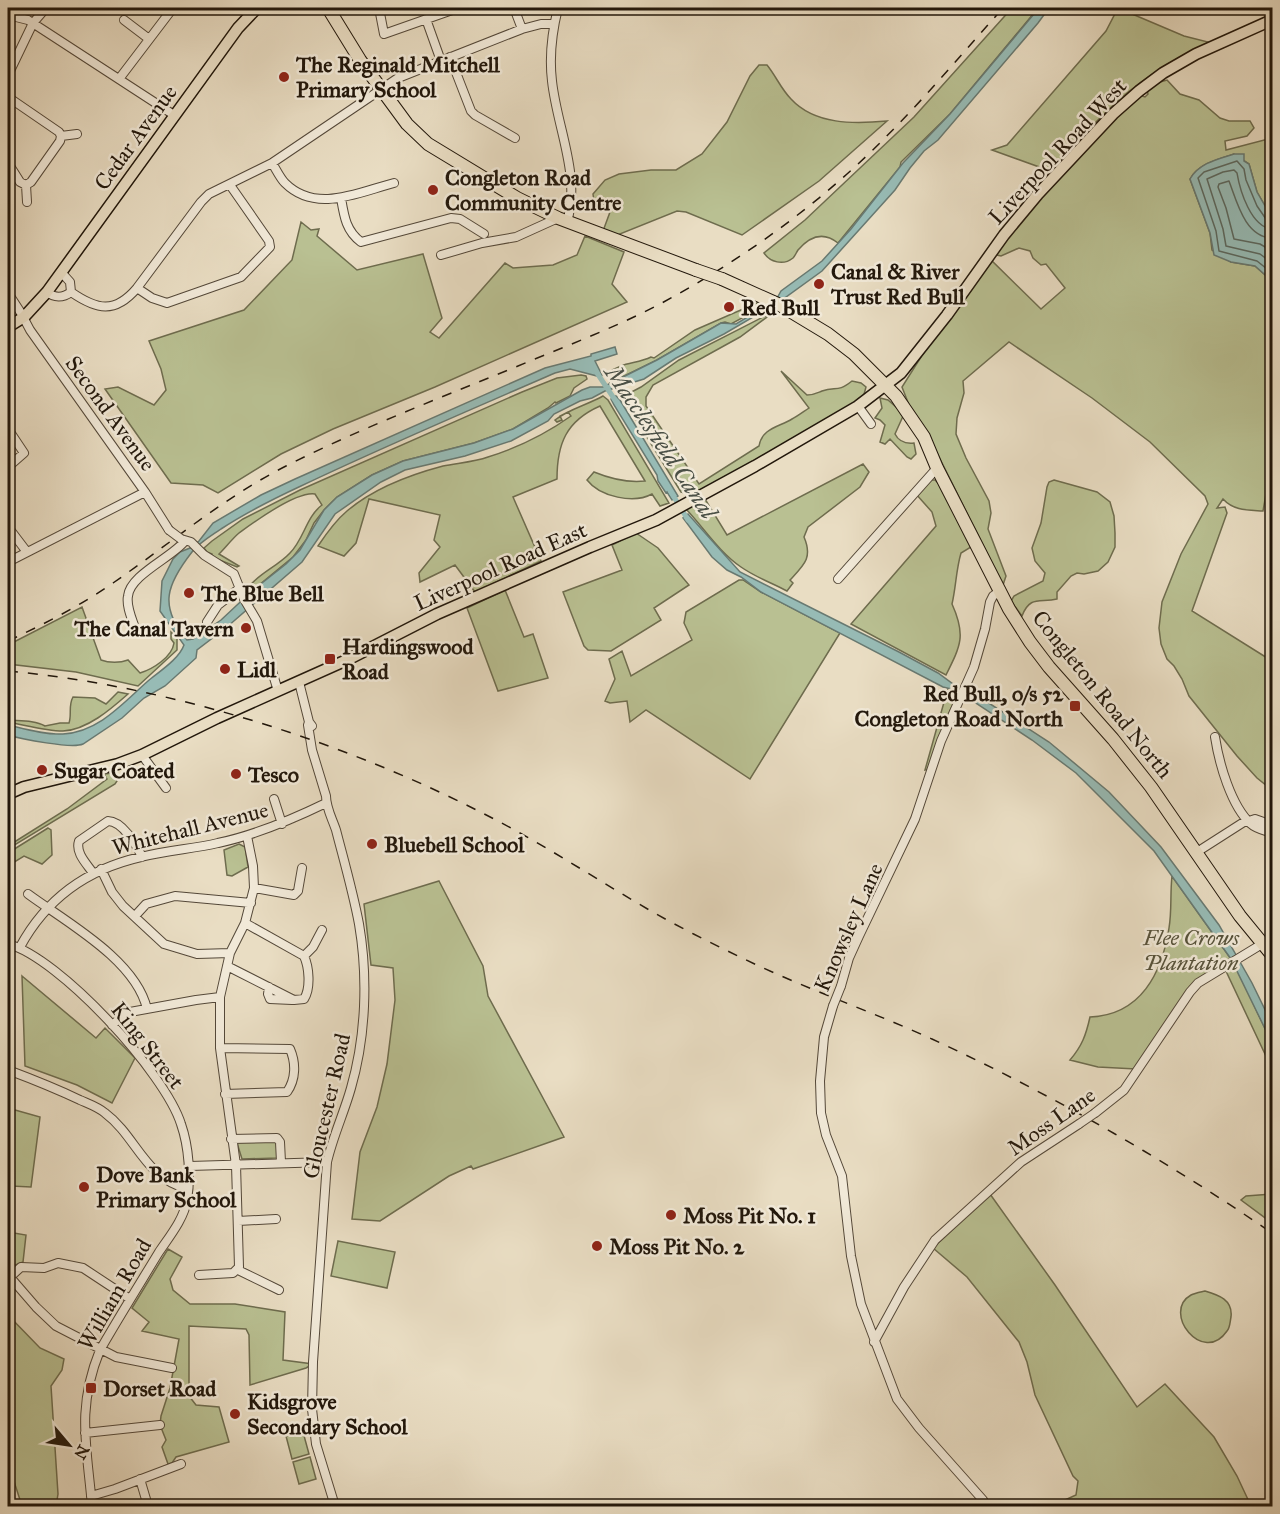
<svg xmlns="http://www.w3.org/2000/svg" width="1280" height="1514" font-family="'IM FELL Great Primer',serif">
<rect width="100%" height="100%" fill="#e9ddc3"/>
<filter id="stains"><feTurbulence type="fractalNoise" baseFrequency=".00333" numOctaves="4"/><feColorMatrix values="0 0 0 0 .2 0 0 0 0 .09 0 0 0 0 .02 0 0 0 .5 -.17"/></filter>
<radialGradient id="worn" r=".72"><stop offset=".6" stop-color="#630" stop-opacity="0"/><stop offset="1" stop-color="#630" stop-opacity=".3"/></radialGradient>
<path fill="#b9c092" stroke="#6e6c4e" stroke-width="1.5" d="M1012 8H1034V13L950 114 901 162 900 167 838 243C823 231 810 236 798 250 796 253 795 256 793 258 783 266 770 262 764 253L805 220 914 117Z
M1118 8 1184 36 1208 42V44C1171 59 1134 84 1105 113 1085 132 1068 154 1048 173L1042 168 992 150 1007 145 1106 31Z
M759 65H767C776 76 781 89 791 99 815 125 854 124 887 121L819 181 742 235 686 212 677 211 615 236 603 231 610 212V206L594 201 593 194 605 180 619 174 651 170H676L702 154 727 122 750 76Z
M1167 80 1180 94 1199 100 1220 118 1229 121H1250L1254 128 1247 136 1225 141 1226 150 1272 138V218L1257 192 1249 164 1234 154C1218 160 1199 163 1190 179L1210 233 1212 250 1231 262 1255 266 1272 281V480L1267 488 1263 511C1248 510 1234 511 1223 499L1217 508 1225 507 1227 513 1192 611 1272 661V790L1257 778 1237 756 1189 696 1182 679 1174 666 1167 659 1161 644 1159 628 1162 602 1181 554 1208 504 1205 496 1150 442 1092 398 1009 342 963 381 964 393 957 418 956 434 966 458 989 501 991 513 988 529 1006 576 1003 585 925 429 909 405 902 387 933 338 992 261 1041 309 1065 288 1046 264 1041 265 1033 258 1030 251 1019 248 1001 256 997 255 996 252C1038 195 1089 146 1139 95L1145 97 1148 94 1147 90 1160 82Z
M301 222 311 230 319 229 317 236 357 270 423 254 442 318 430 332 439 338 505 263 513 268 553 265 577 255 585 236 624 252 612 284 627 302 435 387 333 429 281 454 218 493 203 485 171 483 105 389 118 387 154 405 166 390 161 369 149 341 244 310 292 260Z
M759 302 766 305 731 324 725 322 721 323 657 360 610 383 608 373C622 362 637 364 651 357L654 358 695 330Z
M765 316 767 317 740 337 653 385 646 397V406L699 484 759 446C762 428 779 427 792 419 798 416 803 412 809 408L781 371 807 395C814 395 817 393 822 391 836 386 837 393 852 381L861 383 866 387 863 398 700 494H690L681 492 622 397 641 387 679 360Z
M581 375 586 376 587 379 574 388 570 396 556 403 555 402 548 408 513 429 474 443 403 461 372 475 337 497 324 510 314 523 306 540 293 557 252 591 246 590C257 574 277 567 290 553 304 539 306 517 322 505L315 494C296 491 254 522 239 533 232 539 226 547 219 554L239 566 237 567 212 557V554L207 552 204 548 212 541 243 519 300 490 522 392 557 378Z
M603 396 608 400 669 503 660 506 652 494C634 504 600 497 587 480L594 472C611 479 627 483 645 481L600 406C566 421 557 444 557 479L513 497 541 561 475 592 455 565 420 582 419 573 440 547 434 540 440 515 369 499 356 543 344 556 318 546C326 534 335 521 347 511 374 488 409 475 443 466 458 463 474 462 488 457 517 448 547 433 571 416L568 412 560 416 562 420 557 422 555 420C569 409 587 405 603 396Z
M880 398 888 400 904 414 895 434C899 442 905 444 914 443L916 454 911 459 907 457 890 439 885 444 880 442 885 425 880 420 875 418 882 408Z
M863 464 869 472 860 487 808 527 804 537C813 558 804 565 790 580L793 583 787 591C772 583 755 577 741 567 719 552 704 528 686 509L705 499 727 535Z
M931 480H935L941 486 971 547 961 553C956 570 956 587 952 604 966 635 961 645 946 675L851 624 936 526 932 512 916 494Z
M1054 480 1097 492 1110 502 1114 516 1115 533V547L1108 562 1098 571 1084 574 1077 573 1071 576 1057 592V599C1040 603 1030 595 1022 616L1011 601 1014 596 1043 581 1045 573 1035 561 1032 548 1041 523 1047 487 1049 482Z
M636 533 658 548 689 585 654 608 661 620 611 651 588 650 584 646 563 592 622 570 612 545Z
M739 580H743L761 592 840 633 750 779 646 710 630 722 627 701 610 703 605 701 615 679 609 659 622 651 631 676 692 640 684 623 686 612Z
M505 590 524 637 533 634 548 678 498 691 467 608Z
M82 607 101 660C109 663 120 663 128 660L140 673C153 669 172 657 174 643L171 639V632L177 638V650L138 686 76 672 8 664V645Z
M948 688 959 691 944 724 929 769 925 770Z
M118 692 128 694C111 709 87 730 63 731 45 731 25 725 8 722V720C20 721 35 720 45 726L60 723H69C72 714 68 706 73 697L95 698 106 704Z
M113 773 117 781 115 784 8 849V846L67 809 107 779 104 774Z
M48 828 51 830 52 855 42 864 24 856 8 866V853Z
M239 844 245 847 248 867 232 876 227 875 224 850Z
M1172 876 1231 959 1209 973 1136 1069 1098 1067 1070 1060C1082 1046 1086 1035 1090 1017 1141 1015 1162 973 1169 928 1172 911 1170 893 1172 876Z
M439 881 483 966 488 996 564 1137 473 1169 471 1166 449 1176 380 1221 352 1219 360 1152 377 1107 387 1064 395 1000 393 968 371 965 364 904Z
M1234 963 1272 1043V1069L1225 969Z
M22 976 96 1038 105 1028 135 1058 112 1103 77 1085 25 1066Z
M8 1108 40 1117 31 1187 11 1186 8 1211Z
M239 1141H277L278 1158 242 1159 237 1143Z
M990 1194 1055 1285 1137 1407 1165 1384 1214 1437 1237 1476 1251 1506H1056V1504L1076 1495 1078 1481 1073 1476 1035 1395 1027 1362 1019 1342 967 1277 933 1248Z
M1272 1194V1223L1241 1200 1246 1196Z
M8 1232 26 1235 23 1262 8 1268Z
M338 1241 395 1252 387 1288 331 1276Z
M168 1249 182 1257 170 1279 173 1290 190 1304H235L285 1312 283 1360 313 1364 306 1368 250 1385 249 1335 246 1329 189 1326V1396L196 1405 219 1407 229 1442 176 1457 172 1463 168 1464 162 1447 166 1440 160 1425 161 1416 170 1388 179 1339 142 1331 149 1322 132 1308Z
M1205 1291C1219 1295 1233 1300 1231 1317 1230 1322 1230 1328 1227 1331 1203 1366 1161 1312 1191 1295 1195 1293 1201 1292 1205 1291Z
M8 1315 40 1348 64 1359 62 1370 51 1386 58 1494 56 1506H22L8 1463Z
M303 1432 309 1454 292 1459 286 1436Z
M310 1457 316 1479 299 1484 293 1462Z"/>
<path fill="#97bbb5" stroke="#687971" stroke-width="1.5" d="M1039 8H1041L1040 13 1049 8 1038 23 938 140 924 151 910 168 895 190 822 271 779 302 724 334 676 358 644 379 605 391 592 398 580 401 554 414 548 421 511 441 465 456 405 470 381 482 335 514 302 562 227 627 197 650 196 658 165 686 144 698 122 718 83 744C72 749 21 739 8 735V725C25 729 45 735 63 734 99 732 123 703 148 681 160 671 179 659 184 645L160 611 162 581 173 559 180 552 190 548 199 541 213 523 261 495 295 479 545 368 591 356V354L615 347 617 354 595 361 602 375 601 377 570 369 555 373C470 410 385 446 301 486 273 499 247 512 221 529 211 536 200 542 192 552 167 584 158 606 187 640L193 639 221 620 252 591 286 564 300 550 324 510 337 497 372 475 403 461 474 443 513 429 582 390 590 387H603L657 360 721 323 736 324 776 300 781 291 822 261 851 229 903 163 950 114Z
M1234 154H1244V161L1249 164 1257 192 1272 218V281L1255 266 1231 262 1214 255 1210 233 1190 179C1199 163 1218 159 1234 154Z
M613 396H616L620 400 678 496 672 500 667 492 666 493 658 481 657 475 614 405 611 399Z
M688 514 740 572 899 652 938 673 960 689 981 698 1049 742 1109 792 1161 847 1219 925 1252 983 1272 1024V1043L1231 959 1154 851 1076 773 1032 740 968 698 959 691 943 687 761 592 741 577 727 570 712 557 683 518Z"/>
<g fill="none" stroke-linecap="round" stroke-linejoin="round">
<path stroke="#5c6960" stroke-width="1.5" d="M1272 221 1266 219 1257 206 1246 180 1244 169 1237 161 1204 172 1198 178 1216 231 1219 251 1257 261 1272 273
M1272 229C1251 227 1240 191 1237 173L1234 170 1223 172 1207 179 1223 229 1226 246 1260 254 1272 263
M1272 238C1245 237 1237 202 1229 181L1219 184 1218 187 1226 208 1234 239 1260 244 1272 251"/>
<path stroke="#97bbb5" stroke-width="5" d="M597 373 615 400
M671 492 688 520"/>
<defs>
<path id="minor" d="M379 8 384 34 458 8
M514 8 522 29
M558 8C552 32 549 56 552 81 557 128 581 175 567 222
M8 15 28 20 174 115
M426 19 441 61
M124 20 149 39
M450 57 471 111 475 115 515 138
M8 75 33 23 46 8
M119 79 173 8
M8 97 59 132 61 136 60 141 31 182 26 185 20 182 8 163
M61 136 77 134
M272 163C276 169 280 178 285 183 316 214 359 192 394 183
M26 185 27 202
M341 198C344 216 346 231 361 242L451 218 460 219 484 234
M441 255 482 243 516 237 558 218
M61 272 70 282 71 292C97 310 115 314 137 288L201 202 209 194 272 163 398 78 522 29 541 24H554
M137 288 152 298 167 303 241 277 270 247 269 241 230 185
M47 292C54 298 63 298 71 292
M8 293 21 313 30 330 145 492 169 530
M858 406 871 424
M8 429 24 453 8 467
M8 527 27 552
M181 539 191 542 204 555 234 574 244 599 257 621 278 691
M8 562 145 492
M838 579 937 468
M207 622 218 605 240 588
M135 628C132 619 126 606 128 596 130 575 171 558 185 541
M299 682 309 722 312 726
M309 722 308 725 312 750 326 796C326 808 332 818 336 830 344 861 353 892 359 924 368 977 366 1036 351 1088 344 1113 333 1136 327 1162L313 1362 312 1409 316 1444 335 1506
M1215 737C1219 763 1231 806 1251 824 1256 829 1266 831 1272 833
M142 755 166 788
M274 799 282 824
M1249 821 1255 819 1272 825
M1197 852 1247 820
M101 869 112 892 123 906 164 944 197 954 230 953
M93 873C87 864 75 853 79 841L108 821C122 821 136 844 142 857
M254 888 294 895 298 891 302 868
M28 894C66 922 136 960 147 1009
M135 916 146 904 175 896 251 903
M8 944C60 958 165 1073 181 1124 189 1147 191 1177 187 1200 184 1219 169 1237 159 1252 139 1285 119 1317 100 1350 76 1409 87 1446 92 1506
M20 947C46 899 88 869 141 857 167 850 193 849 218 843 256 835 291 820 326 803
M304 956 313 947 322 930
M227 966 294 1000 304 999C311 988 309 967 304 956L245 923
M841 986 849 958 859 936 915 819 941 741 974 667 985 629 990 602 993 596 1001 590
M269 987 268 994 270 999 292 1000
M833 1006 824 1037 820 1081 821 1113 826 1135 842 1176 851 1256 861 1304 897 1399 919 1428 983 1500 986 1506
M112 1025 123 1016 130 1012 196 1000 220 997
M220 1048 290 1049C296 1063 296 1079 287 1092L225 1094
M8 1070C32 1079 57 1089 80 1100 89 1104 98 1107 105 1113 137 1137 144 1178 188 1189
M1095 1113 1124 1090 1190 992 1198 983 1262 944
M231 1139 277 1138 280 1142 281 1162
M190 1166 327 1162
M238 1221 276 1219
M238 1270 279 1290
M199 1275 233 1273 239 1267 236 1165 220 1048V997L230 953 245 923 254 888 253 866 247 836
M130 1299 83 1268 58 1263 44 1268 21 1267 10 1277 36 1307 56 1326 116 1357 172 1368
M874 1342 904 1287 935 1240 1021 1162 1079 1124
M85 1433 160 1425
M140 1479 148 1506
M91 1496 115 1489 181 1464"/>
<path id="major" d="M8 327 24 317 47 292 238 28 257 8
M8 794 24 787 118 764 142 755 217 718 349 659 437 614 590 547 656 520 755 466 858 406 901 373 947 315 1004 235 1038 194 1113 114 1139 91 1163 73 1196 54 1272 20"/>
<path id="highway" d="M328 8 360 60 407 124 428 144 517 198 558 218 696 270
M722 279 780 305 828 334 854 354 896 396 924 437 937 468 1009 609 1030 642 1049 667 1113 739 1151 787 1240 916 1272 955"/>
</defs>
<use href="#minor" stroke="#544839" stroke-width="10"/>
<use href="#major" stroke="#22170b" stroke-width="13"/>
<use href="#highway" stroke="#22170b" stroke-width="14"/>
<use href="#minor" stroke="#f1e9d8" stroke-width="8"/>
<use href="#major" stroke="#e9ddc3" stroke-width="10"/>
<use href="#highway" stroke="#e9ddc3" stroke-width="12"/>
<path stroke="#22170b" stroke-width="1.5" stroke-dasharray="10 10" stroke-linecap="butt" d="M8 641C44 624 80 606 113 583 171 543 223 498 286 466 361 428 440 398 518 366 566 346 614 328 660 304 727 268 791 224 847 174 904 123 953 64 1003 8
M8 671C171 686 349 743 494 819 548 847 599 881 651 911 679 927 709 942 738 956 801 987 868 1010 932 1039 1051 1094 1164 1159 1272 1233"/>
<defs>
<path id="minor-bridge" d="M169 530 181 539
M833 1006 841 986
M1079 1124 1095 1113"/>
<path id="highway-bridge" d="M696 270 722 279"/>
</defs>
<use href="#minor-bridge" stroke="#544839" stroke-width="10" stroke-linecap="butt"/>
<use href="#highway-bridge" stroke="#22170b" stroke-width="14" stroke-linecap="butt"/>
<use href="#minor-bridge" stroke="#f1e9d8" stroke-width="8"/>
<use href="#highway-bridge" stroke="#e9ddc3" stroke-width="12"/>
</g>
<g fill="#8f2418" stroke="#f1e9d8" stroke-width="2">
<circle cx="284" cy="77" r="6"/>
<circle cx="433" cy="190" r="6"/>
<circle cx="819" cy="284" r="6"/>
<circle cx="729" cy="307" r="6"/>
<circle cx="189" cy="593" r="6"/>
<circle cx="246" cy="628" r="6"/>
<rect x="324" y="653" width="12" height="12" rx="3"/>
<circle cx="225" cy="669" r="6"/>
<rect x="1069" y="700" width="12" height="12" rx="3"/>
<circle cx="42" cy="770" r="6"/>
<circle cx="236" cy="774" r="6"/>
<circle cx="372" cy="844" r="6"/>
<circle cx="84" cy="1187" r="6"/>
<circle cx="671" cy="1215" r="6"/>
<circle cx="597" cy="1246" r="6"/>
<rect x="85" y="1382" width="12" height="12" rx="3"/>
<circle cx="235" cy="1414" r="6"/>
</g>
<g text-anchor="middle" stroke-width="5" stroke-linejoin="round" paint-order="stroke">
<g font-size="22" font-weight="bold" fill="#22170b" stroke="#f1e9d8" text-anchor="start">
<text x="296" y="72">The Reginald Mitchell<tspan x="296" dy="25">Primary School</tspan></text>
<text x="445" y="185">Congleton Road<tspan x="445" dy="25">Community Centre</tspan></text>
<text x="831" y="279">Canal &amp; River<tspan x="831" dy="25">Trust Red Bull</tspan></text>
<text x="741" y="315">Red Bull</text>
<text x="201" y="601">The Blue Bell</text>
<text x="234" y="636" text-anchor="end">The Canal Tavern</text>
<text x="342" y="654">Hardingswood<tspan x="342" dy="25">Road</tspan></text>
<text x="237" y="677">Lidl</text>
<text x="1063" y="701" text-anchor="end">Red Bull, o/s 52<tspan x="1063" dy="25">Congleton Road North</tspan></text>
<text x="54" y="778">Sugar Coated</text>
<text x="248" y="782">Tesco</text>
<text x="384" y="852">Bluebell School</text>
<text x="96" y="1182">Dove Bank<tspan x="96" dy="25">Primary School</tspan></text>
<text x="683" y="1223">Moss Pit No. 1</text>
<text x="609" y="1254">Moss Pit No. 2</text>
<text x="103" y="1396">Dorset Road</text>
<text x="247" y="1409">Kidsgrove<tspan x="247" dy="25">Secondary School</tspan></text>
</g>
<g font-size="22" fill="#22170b" stroke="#f1e9d8">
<text transform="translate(135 137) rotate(-54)" y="8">Cedar Avenue</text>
<text transform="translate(1057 151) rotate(-47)" y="8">Liverpool Road West</text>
<text transform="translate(111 413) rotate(54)" y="8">Second Avenue</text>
<text transform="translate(500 566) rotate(-24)" y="8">Liverpool Road East</text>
<text transform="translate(1103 694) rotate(51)" y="8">Congleton Road North</text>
<text transform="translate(190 828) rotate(-14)" y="8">Whitehall Avenue</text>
<text transform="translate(848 927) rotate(-66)" y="8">Knowsley Lane</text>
<text transform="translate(148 1045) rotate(52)" y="8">King Street</text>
<text transform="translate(326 1106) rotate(-77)" y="8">Gloucester Road</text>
<text transform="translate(1051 1121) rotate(-35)" y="8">Moss Lane</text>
<text transform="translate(114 1294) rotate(-60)" y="8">William Road</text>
</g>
<g font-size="22" font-style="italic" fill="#57523a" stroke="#f1e9d8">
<text x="1191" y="945">Flee Crows<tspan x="1191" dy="25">Plantation</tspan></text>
</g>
<g font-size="24" font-style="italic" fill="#4b5046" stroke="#f1e9d8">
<text transform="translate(661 442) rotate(56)" y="8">Macclesfield Canal</text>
</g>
</g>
<rect width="1280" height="1514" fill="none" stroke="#e9ddc3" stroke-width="30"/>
<rect x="9" y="9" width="1262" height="1496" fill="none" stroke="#22170b" stroke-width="3"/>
<rect x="15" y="15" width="1250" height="1484" fill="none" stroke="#22170b" stroke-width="1.5"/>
<g transform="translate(69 1445) rotate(119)" stroke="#f1e9d8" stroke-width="4.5" paint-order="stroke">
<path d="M0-4.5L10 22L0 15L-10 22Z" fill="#22170b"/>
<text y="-9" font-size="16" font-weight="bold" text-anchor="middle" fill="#22170b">N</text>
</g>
<rect width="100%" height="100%" filter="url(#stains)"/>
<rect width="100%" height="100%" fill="url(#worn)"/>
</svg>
